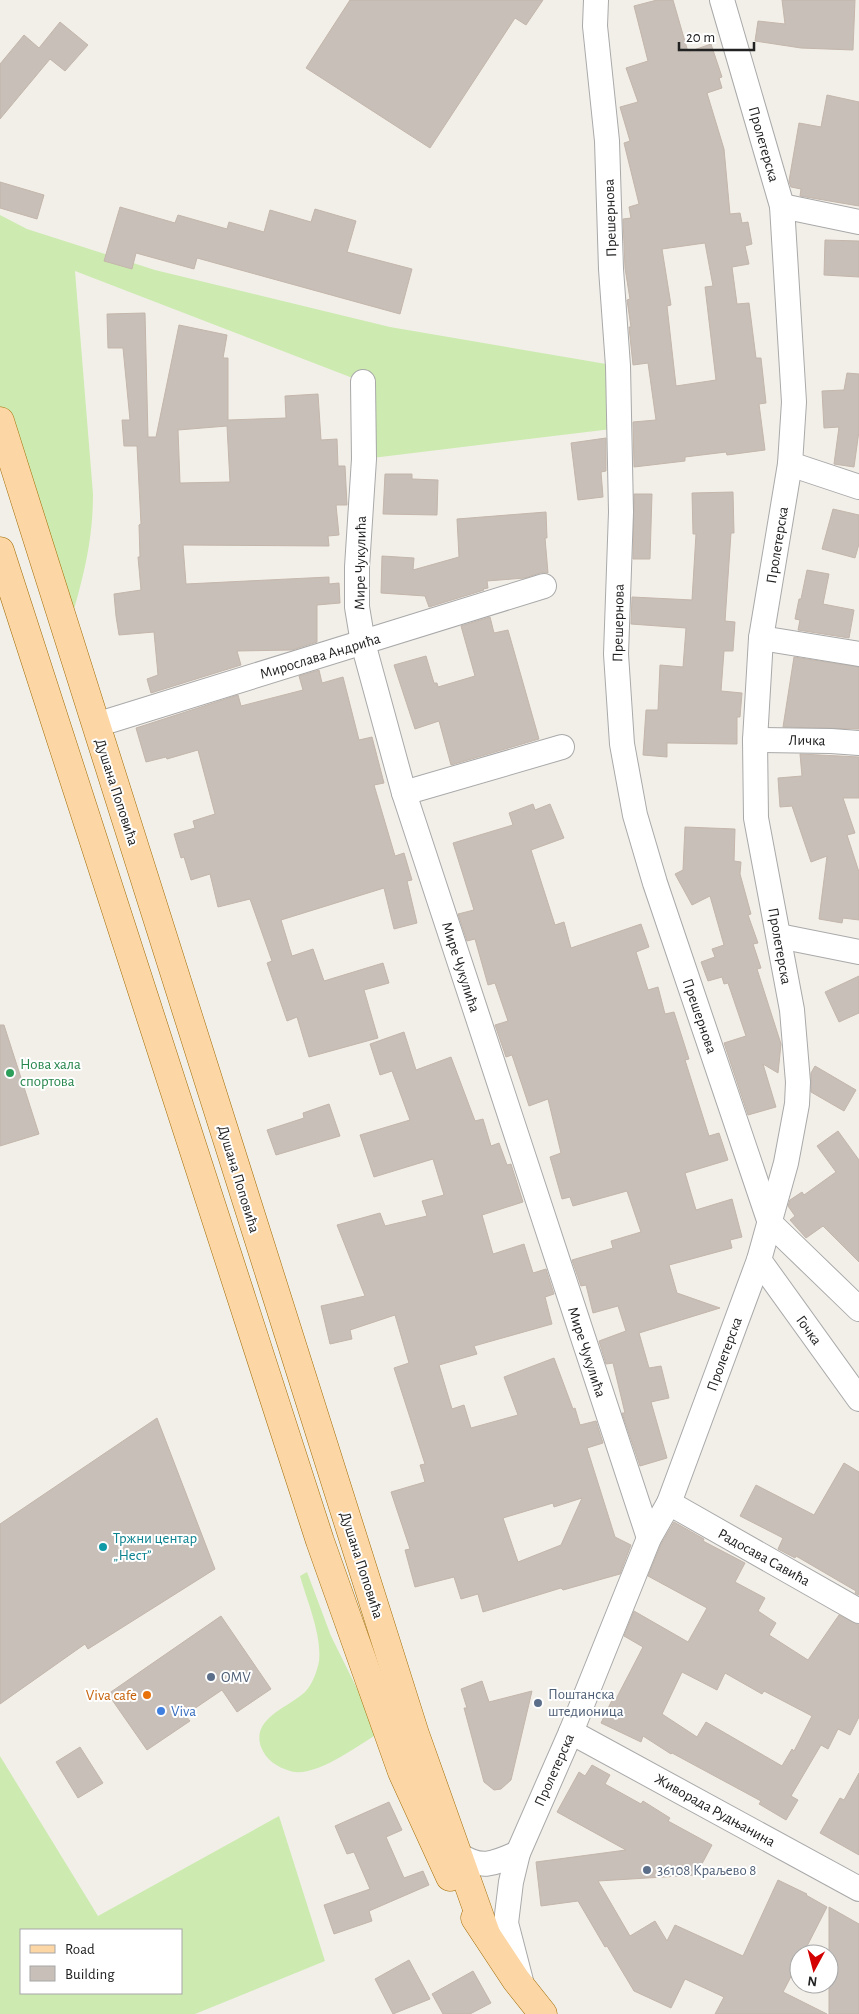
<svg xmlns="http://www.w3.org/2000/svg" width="859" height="2014" viewBox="0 0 859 2014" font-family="'Alegreya Sans',sans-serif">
	<rect width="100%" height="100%" fill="#f2efe9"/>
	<!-- grass -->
	<g fill="#cdebb0" fill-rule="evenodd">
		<path d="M 0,215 L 27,229 L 155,270 L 390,327 L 618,366 L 620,428 L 364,459 L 363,382 L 75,271 L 93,494 C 93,546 81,585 67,634 L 0,422 Z"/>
		<path d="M 307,1572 L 331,1636 L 379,1733 C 357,1746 314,1779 290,1771 C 277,1767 266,1760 261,1747 C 251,1718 288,1708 305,1692 C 312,1685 317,1672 319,1661 C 322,1635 307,1601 300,1576 Z"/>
		<path d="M 0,1756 L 98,1916 L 279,1816 L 325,1961 L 195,2014 L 0,2014 ZM 181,1930 L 181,1993 L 21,1993 L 21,1930 Z"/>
	</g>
	<!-- building -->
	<g fill="#c7bfb8" stroke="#c4b6ab" fill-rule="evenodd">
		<polygon points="350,0 543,0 526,25 515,18 430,148 306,68"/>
		<path d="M 657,0 L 673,0 L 688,52 L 711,44 L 722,77 L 719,78 L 722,88 L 707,93 L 724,149 L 730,214 L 740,213 L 742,223 L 748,222 L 752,244 L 745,246 L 749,264 L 732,267 L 737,304 L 749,303 L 756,358 L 761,358 L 766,403 L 759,404 L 765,450 L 727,455 L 726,452 L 685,457 L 685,461 L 634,467 L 633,422 L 656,420 L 648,363 L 633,365 L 629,327 L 631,327 L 627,300 L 630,299 L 625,268 L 623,219 L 631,218 L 629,207 L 639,204 L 624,143 L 630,141 L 620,107 L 638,102 L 626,68 L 648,61 L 634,6 ZM 705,243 L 713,286 L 705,287 L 716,380 L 676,386 L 667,306 L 671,305 L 662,249 Z"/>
		<polygon points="782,0 855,0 853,50 801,48 755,41 758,21 785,24"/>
		<polygon points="60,22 88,45 65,71 50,59 0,119 0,64 24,35 39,48"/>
		<polygon points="827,95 859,102 859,206 800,196 801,189 791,187 789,181 799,123 821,127"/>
		<polygon points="0,182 44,195 37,219 0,208"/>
		<polygon points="120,207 175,223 178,215 227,229 229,222 264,232 270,210 311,222 315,209 356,221 347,252 412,269 400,314 197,258 194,269 136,253 132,269 104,261"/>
		<polygon points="825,240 859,241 859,277 824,275"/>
		<path d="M 145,313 L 148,437 L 156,437 L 179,325 L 227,335 L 223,358 L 228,358 L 228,420 L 286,418 L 285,396 L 318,394 L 321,440 L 337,439 L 338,466 L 345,466 L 347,505 L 336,505 L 339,535 L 328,536 L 329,546 L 183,545 L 186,584 L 329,577 L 329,584 L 339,583 L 340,603 L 317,605 L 317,642 L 292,650 L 237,651 L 241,665 L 151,693 L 147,679 L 158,675 L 154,632 L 119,635 L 116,616 L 114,594 L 141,590 L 138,557 L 140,557 L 139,525 L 141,524 L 137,446 L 124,446 L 122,420 L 130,420 L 123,348 L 108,348 L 107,314 ZM 227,426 L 230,482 L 180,483 L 178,430 Z"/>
		<polygon points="847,373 859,374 859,431 854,467 834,464 839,427 824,428 822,391 844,390"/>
		<polygon points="606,438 606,471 601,472 603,497 578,500 571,443"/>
		<polygon points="385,474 412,474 412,479 438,480 437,515 383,514"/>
		<polygon points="733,492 734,533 731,533 725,621 735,622 733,651 724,651 721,691 742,693 740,717 737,717 737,744 667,743 667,757 643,755 646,710 658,710 660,665 683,667 686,628 631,624 632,597 692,600 696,534 693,534 692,493"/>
		<polygon points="634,494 652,494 650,559 633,559"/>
		<polygon points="833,509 859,515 859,544 855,558 822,549"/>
		<polygon points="546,512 547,538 545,538 548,573 540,573 525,578 487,581 488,588 483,589 484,590 429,607 425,596 381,593 382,556 414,558 413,570 459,557 457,519"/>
		<polygon points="807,570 829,574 823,604 854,610 849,638 798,630 800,620 795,619 799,599 801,599"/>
		<polygon points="490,617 494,633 508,630 539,739 451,765 439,721 415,729 394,665 426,656 434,683 437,683 438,687 475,676 461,626"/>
		<polygon points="794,657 859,667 859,729 783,727"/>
		<polygon points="319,670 322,683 343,677 359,740 372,737 384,783 374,785 395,856 404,853 412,880 407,881 417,923 394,929 384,888 281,920 292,956 313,949 324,981 383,963 389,983 364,990 378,1038 309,1057 297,1017 287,1021 267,963 272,961 250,899 218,907 210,874 191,880 184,857 181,858 174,834 195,828 193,821 215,814 198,750 167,759 166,757 146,762 136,728 238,695 241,706 303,690 299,676"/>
		<polygon points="800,754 859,757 859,798 843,798 855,833 847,835 859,872 859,920 843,918 842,923 819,919 827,856 811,862 792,806 780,807 778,778 802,776"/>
		<polygon points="533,804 535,810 550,804 564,838 531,850 555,925 564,922 571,948 641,924 649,947 636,952 648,990 658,987 665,1014 674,1012 689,1059 685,1060 709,1136 719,1133 728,1160 685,1173 696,1210 732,1199 742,1237 730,1240 732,1248 669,1265 677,1293 720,1308 639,1333 649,1368 661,1366 669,1398 651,1402 667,1458 640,1466 622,1413 625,1413 613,1363 606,1364 599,1341 626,1331 618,1306 593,1313 586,1285 581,1286 572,1260 613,1248 611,1241 641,1232 627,1191 573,1206 570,1197 562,1199 550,1157 561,1153 548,1099 529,1106 512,1055 506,1057 495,1025 508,1021 495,983 488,985 475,939 467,941 458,914 474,910 453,843 513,825 509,813"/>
		<polygon points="685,827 735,829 734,861 741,862 740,874 751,914 748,915 758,943 753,944 761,968 757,969 781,1044 778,1073 763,1064 776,1107 748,1115 724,1043 746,1036 728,983 724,984 722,977 708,981 701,962 715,957 712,949 724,945 710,896 692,905 675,874 683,870"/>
		<polygon points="859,976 859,1013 839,1022 825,992"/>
		<polygon points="0,1025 4,1025 39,1134 0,1146"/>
		<path d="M 404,1032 L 416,1070 L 451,1057 L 475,1121 L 483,1119 L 491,1146 L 499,1143 L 507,1165 L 511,1164 L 523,1202 L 482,1215 L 493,1254 L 524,1244 L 533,1273 L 546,1269 L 554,1294 L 545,1297 L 552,1324 L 474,1346 L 477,1354 L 439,1365 L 452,1409 L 464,1405 L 471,1428 L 518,1415 L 504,1377 L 554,1358 L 573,1409 L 575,1408 L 580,1425 L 596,1421 L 603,1443 L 587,1448 L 615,1537 L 631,1545 L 620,1574 L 563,1590 L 561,1588 L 483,1612 L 478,1594 L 461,1599 L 454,1577 L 415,1587 L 405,1550 L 410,1549 L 391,1492 L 425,1482 L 420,1465 L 425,1464 L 394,1368 L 409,1363 L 395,1315 L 350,1330 L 352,1339 L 330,1344 L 321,1306 L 365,1296 L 337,1225 L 380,1213 L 385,1226 L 427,1216 L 422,1201 L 444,1195 L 433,1159 L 374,1177 L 360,1135 L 410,1120 L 392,1071 L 380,1075 L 370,1044 ZM 582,1498 L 561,1545 L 518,1562 L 503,1518 L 553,1503 L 554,1507 Z"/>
		<polygon points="815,1066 856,1090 844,1111 811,1092 811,1073"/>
		<polygon points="329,1104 340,1136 276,1155 267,1130 304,1118 303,1113"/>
		<polygon points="838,1131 859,1160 859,1262 823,1226 806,1238 790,1220 795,1216 788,1206 790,1200 802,1192 804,1195 836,1172 817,1146"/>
		<polygon points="157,1418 215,1569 88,1649 85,1644 0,1704 0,1524"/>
		<polygon points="844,1463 859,1472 859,1595 855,1593 856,1591 796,1556 795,1558 778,1549 783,1538 740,1516 756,1485 814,1515"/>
		<path d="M 674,1522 L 704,1539 L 703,1541 L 745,1563 L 735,1582 L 765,1598 L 758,1611 L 776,1623 L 769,1635 L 808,1660 L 839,1615 L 859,1625 L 859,1717 L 850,1735 L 838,1729 L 828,1749 L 821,1745 L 791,1796 L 798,1800 L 786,1820 L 759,1804 L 761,1801 L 672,1753 L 671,1754 L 643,1736 L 641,1742 L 601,1723 L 613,1698 L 616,1699 L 643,1647 L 624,1636 L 634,1611 L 688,1642 L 707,1608 L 648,1576 L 661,1544 ZM 682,1672 L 717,1690 L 725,1673 L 762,1694 L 764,1691 L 812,1716 L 794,1751 L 792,1749 L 782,1766 L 706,1722 L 697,1737 L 662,1714 Z"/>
		<polygon points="221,1616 271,1689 237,1712 222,1690 185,1715 190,1721 147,1750 108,1694"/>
		<polygon points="482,1681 489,1702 532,1691 511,1780 501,1789 494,1790 484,1782 464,1708 467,1708 461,1689"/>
		<polygon points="80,1747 103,1783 78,1798 56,1762"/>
		<polygon points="592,1765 610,1775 605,1784 641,1804 643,1801 670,1818 668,1821 712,1845 696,1875 598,1881 630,1936 655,1921 667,1941 675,1925 743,1956 778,1880 807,1894 806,1895 827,1907 803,1954 799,1954 799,1961 783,1992 827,2014 715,2014 724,1997 685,1979 671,2008 634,1991 607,1946 605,1947 578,1901 541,1906 536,1862 626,1850 557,1812 579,1772 585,1776"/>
		<polygon points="859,1773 859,1855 820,1833 840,1798 844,1800"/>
		<polygon points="389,1802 402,1830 386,1837 404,1878 423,1871 429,1885 369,1911 372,1921 334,1934 324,1905 370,1889 354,1852 347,1854 335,1826"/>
		<polygon points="829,1907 859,1924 859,2014 829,2014"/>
		<polygon points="409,1960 430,1999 393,2014 375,1979"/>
		<polygon points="473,1971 491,2003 470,2014 443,2014 432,1994"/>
	</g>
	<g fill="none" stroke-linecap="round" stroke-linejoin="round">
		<defs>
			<g id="minor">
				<polyline points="596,0 595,26 607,141 611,269 618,366 621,512 616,654 622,744 635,815 655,883 770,1223 859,1309"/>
				<polyline points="782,206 859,222"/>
				<polyline points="363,382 364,459 357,567 357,607 363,643 404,793 649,1538"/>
				<polyline points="790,464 859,487"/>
				<polyline points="761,638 859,654"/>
				<polyline points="96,725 544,586"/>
				<polyline points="755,740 831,741 859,743"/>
				<polyline points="404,793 562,747"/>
				<polyline points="779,936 859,952"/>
				<polyline points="759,1260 859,1399"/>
				<polyline points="669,1503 859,1611"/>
				<polyline points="571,1732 859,1889"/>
				<path d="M 458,1854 C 481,1870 493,1864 518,1853"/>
				<polyline points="521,1981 506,1923 511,1882 518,1853 571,1732 649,1538 669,1503 759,1260 786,1163 797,1104 798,1082 792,1010 756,818 755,740 761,638 790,464 794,402 782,206 722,0"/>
			</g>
			<g id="major">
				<polyline points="0,421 415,1734 486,1934"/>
				<polyline points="0,551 320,1541 402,1772 450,1877"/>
				<polyline points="475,1918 516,1980 543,2014"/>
			</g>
		</defs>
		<!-- minor casing -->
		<use href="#minor" stroke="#a9a9a9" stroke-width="26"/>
		<!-- major casing -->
		<use href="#major" stroke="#a06b00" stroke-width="29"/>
		<!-- minor -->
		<use href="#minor" stroke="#fff" stroke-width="24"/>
		<!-- major -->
		<use href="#major" stroke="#fcd6a4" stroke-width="28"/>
	</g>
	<!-- markers -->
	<circle fill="#2e9e5b" stroke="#fff" stroke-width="2" cx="10" cy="1073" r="5"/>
	<circle fill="#0f9aa8" stroke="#fff" stroke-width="2" cx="103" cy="1547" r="5"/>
	<g fill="#5c6f8a" stroke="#fff" stroke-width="2">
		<circle cx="211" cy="1677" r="5"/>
		<circle cx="538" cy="1703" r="5"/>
		<circle cx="647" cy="1870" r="5"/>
	</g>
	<circle fill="#e8710a" stroke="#fff" stroke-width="2" cx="147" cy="1695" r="5"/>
	<circle fill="#3f7fe0" stroke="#fff" stroke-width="2" cx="161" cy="1711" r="5"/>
	<g text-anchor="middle" stroke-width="4" stroke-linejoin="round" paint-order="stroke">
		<!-- street labels -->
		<g font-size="15" fill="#222" stroke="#fff">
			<text transform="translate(764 144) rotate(74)" y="5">Пролетерска</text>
			<text transform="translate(610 218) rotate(-92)" y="5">Прешернова</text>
			<text transform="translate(777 545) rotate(-81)" y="5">Пролетерска</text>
			<text transform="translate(360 563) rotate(-89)" y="5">Мире Чукулића</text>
			<text transform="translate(618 623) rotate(-89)" y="5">Прешернова</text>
			<text transform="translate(320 656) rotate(-17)" y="5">Мирослава Андрића</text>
			<text transform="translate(807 740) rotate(1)" y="5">Личка</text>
			<text transform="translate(117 792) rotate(72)" y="5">Душана Поповића</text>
			<text transform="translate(780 946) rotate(80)" y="5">Пролетерска</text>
			<text transform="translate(461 967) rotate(72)" y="5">Мире Чукулића</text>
			<text transform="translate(700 1016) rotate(71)" y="5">Прешернова</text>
			<text transform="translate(239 1179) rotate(73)" y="5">Душана Поповића</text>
			<text transform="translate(809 1330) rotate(54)" y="5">Гочка</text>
			<text transform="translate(587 1352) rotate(72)" y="5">Мире Чукулића</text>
			<text transform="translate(724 1354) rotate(-70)" y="5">Пролетерска</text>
			<text transform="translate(764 1557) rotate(29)" y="5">Радосава Савића</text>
			<text transform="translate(362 1565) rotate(72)" y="5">Душана Поповића</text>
			<text transform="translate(554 1770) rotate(-66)" y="5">Пролетерска</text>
			<text transform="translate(715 1810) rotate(29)" y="5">Живорада Рудњанина</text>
		</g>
		<!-- leisure labels -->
		<g font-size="15" fill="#27864d" stroke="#fff" text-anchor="start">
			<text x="20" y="1069">Нова хала<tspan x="20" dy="17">спортова</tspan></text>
		</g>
		<!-- culture labels -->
		<g font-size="15" fill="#0d838f" stroke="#fff" text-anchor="start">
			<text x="113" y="1543">Тржни центар<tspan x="113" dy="17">„Нест”</tspan></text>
		</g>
		<!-- service labels -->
		<g font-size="15" fill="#4e5e75" stroke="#fff" text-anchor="start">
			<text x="221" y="1682">OMV</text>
			<text x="548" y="1699">Поштанска<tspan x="548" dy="17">штедионица</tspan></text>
			<text x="657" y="1875">36108 Краљево 8</text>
		</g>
		<!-- food labels -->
		<g font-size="15" fill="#c56008" stroke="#fff" text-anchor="end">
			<text x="137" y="1700">Viva cafe</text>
		</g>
		<!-- shop labels -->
		<g font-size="15" fill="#366cbe" stroke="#fff" text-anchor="start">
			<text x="171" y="1716">Viva</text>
		</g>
	</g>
	<!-- legend -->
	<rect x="20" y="1929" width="162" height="65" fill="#ffffff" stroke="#a7a7a7"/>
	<rect x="30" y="1945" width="25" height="8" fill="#fcd6a4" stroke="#a7a7a7"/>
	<text x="65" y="1954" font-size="15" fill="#222222">Road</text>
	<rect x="30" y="1966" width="25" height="15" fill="#c7bfb8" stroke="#a7a7a7"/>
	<text x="65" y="1979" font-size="15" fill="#222222">Building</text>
	<!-- north arrow -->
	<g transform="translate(814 1969) rotate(187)"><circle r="24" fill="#ffffff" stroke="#a7a7a7"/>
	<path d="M0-4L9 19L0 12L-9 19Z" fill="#d40000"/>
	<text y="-8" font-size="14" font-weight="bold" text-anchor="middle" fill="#222222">N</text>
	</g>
	<!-- scale -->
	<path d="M679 42v8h75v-8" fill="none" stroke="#222222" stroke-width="2.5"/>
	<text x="686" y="42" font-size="15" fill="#222222" stroke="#ffffff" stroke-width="4" paint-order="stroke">20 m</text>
</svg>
